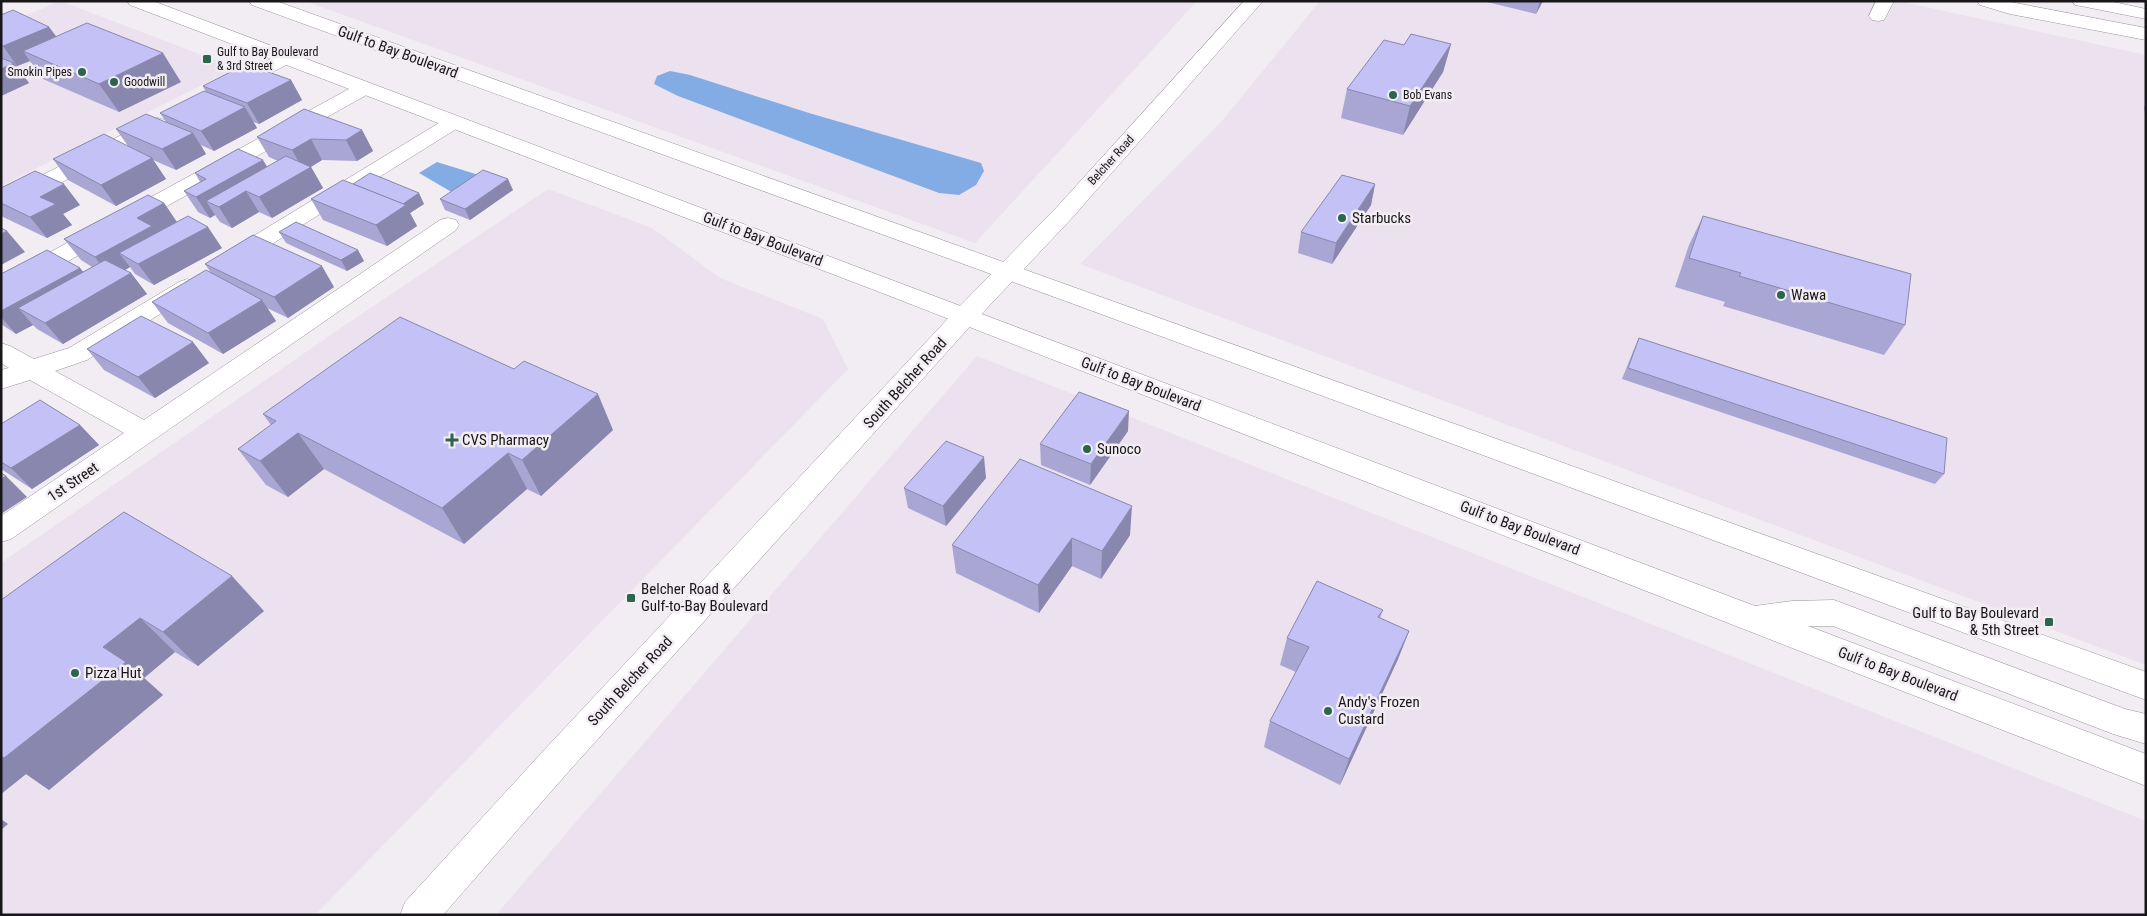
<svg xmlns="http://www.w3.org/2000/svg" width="2147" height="916" viewBox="0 0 2147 916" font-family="'Roboto Condensed',sans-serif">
	<rect width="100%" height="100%" fill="#f2ecf3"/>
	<!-- built -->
	<g fill="#ebe1ef">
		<polygon points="60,1 236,68 1,186 1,26"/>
		<polygon points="305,1 1197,1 975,243"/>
		<polygon points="1320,1 1898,1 2146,55 2146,665 1080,264 1222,121"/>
		<polygon points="548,189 652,228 720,278 823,319 848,369 315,915 1,915 1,563 332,334"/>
		<polygon points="977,356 2146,821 2146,915 496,915"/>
	</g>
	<!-- water -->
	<g fill="#83ace5">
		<polygon points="670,71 690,75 809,113 981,163 984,171 976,185 959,195 939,193 678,96 654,84 657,76"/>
		<polygon points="437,162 482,176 455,194 419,173"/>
	</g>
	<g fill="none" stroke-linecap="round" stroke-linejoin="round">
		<defs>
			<g id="minor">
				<polygon points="1876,1 1894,1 1884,20 1878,21 1872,20 1869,16"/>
				<polygon points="1977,1 2005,1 2146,28 2146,40 2010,14 1980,5"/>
				<polygon points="2072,1 2109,1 2146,9 2146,19 2081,6 2075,5"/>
				<polygon points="285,52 292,54 295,58 292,62 236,91 229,93 222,91 219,87 222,83"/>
				<polygon points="365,82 372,84 375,88 372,92 9,294 1,297 1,279 358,84"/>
				<polygon points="454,116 461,118 464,122 461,126 240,264 232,266 224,264 220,259 224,254 447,118"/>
				<polygon points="158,118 165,120 168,124 165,128 9,210 1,212 1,196 151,120"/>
				<polygon points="448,218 456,220 459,225 456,230 11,539 1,542 1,516 124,433 30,380 1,389 1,370 9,368 1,363 1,343 10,346 34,359 69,348 179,282 187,279 195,282 199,287 195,292 87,360 55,371 144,420 440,220"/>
			</g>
			<polygon id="secondary" points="1244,1 1263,1 1072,218 974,322 570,770 443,915 400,915 405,902 546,748 956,310 1056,208"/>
			<g id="primary">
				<polygon points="127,1 153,1 1755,606 1792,601 1834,600 2125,709 2146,714 2146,744 2113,734 1833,626 1808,626 2146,754 2146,786 895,298 130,5"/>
				<polygon points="249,1 276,1 2146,672 2146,700 1090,310 252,5"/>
			</g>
		</defs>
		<!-- minor casing -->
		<use href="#minor" stroke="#9a959c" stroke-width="1"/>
		<!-- secondary casing -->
		<use href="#secondary" stroke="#9a959c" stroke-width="1"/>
		<!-- primary casing -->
		<use href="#primary" stroke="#9a959c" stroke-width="1"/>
		<!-- minor -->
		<use href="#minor" fill="#fff" fill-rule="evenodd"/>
		<!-- secondary -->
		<use href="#secondary" fill="#fff" fill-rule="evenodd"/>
		<!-- primary -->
		<use href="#primary" fill="#fff" fill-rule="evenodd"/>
	</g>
	<!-- wall -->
	<g fill="#a9a6d4">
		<polygon points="1483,1 1543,1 1536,14"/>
		<polygon points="1,15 49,27 56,36 181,82 119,112 43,79 30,61 17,66 16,65 29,83 1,96"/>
		<polygon points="1451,44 1443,72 1403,135 1341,118 1347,89 1404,45"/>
		<polygon points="291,80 302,100 259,124 253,122 257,128 214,151 201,145 206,154 176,170 153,160 166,179 116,206 68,180 53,159 128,146 116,129 166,122 160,113 206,92 203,86"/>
		<polygon points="2146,105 2146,122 2144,107"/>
		<polygon points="362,130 373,151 357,161 322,160 311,167 323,188 272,218 259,212 232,228 220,222 215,215 210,218 198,212 184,191 200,182 195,173 267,167 278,161 269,157 257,137"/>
		<polygon points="353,184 424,204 410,213 417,226 387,246 323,220 311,199"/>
		<polygon points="1375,184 1371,205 1332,264 1298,253 1301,232"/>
		<polygon points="1,188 80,205 63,214 72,225 47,238 3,217 1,215"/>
		<polygon points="513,190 470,220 445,210 440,199"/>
		<polygon points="164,203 177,222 222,248 154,285 135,274 130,267 125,270 131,273 147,294 63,344 37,329 33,325 16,334 1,324 1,274 80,268 83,272 92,267 81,260 64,239"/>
		<polygon points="1703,216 1905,325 1884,355 1723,306 1725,302 1675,287 1689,245"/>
		<polygon points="279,232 364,261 347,271 286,243"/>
		<polygon points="205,264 334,287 288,318 267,308 276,321 223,354 168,323 152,302 211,273"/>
		<polygon points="1639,338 1944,474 1935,484 1622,379 1634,349"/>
		<polygon points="87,349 209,363 155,398 104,370"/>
		<polygon points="263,414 613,430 541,496 527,489 464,544 324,469 288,497 266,485 238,449 271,425"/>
		<polygon points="1,424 80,425 99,445 32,489 1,469"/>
		<polygon points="1128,431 1090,485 1041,465 1040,444"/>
		<polygon points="986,478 946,526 908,508 904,488"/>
		<polygon points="1130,535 1101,579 1072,566 1039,613 956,573 952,545"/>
		<polygon points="1,600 264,611 198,666 175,652 144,678 163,695 49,790 26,774 1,794"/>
		<polygon points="1383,610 1380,618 1409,631 1398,659 1340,785 1264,747 1270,721 1296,672 1280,665 1287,638"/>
	</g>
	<!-- shaded-wall -->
	<g fill="#8987ad">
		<polygon points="1540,1 1543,1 1536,14"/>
		<polygon points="49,27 63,46 23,51 30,61 17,66 3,46"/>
		<polygon points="1451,44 1443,72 1403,135 1410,106"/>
		<polygon points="163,53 181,82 119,112 99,84"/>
		<polygon points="14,63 29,83 1,96 1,69"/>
		<polygon points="291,80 302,100 259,124 247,103"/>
		<polygon points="245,107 257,128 214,151 201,131"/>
		<polygon points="362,130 373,151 357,161 346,140"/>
		<polygon points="193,133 206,154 176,170 162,149"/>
		<polygon points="311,139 322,160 304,171 292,150"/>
		<polygon points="152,158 166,179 116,206 101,185"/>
		<polygon points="263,160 275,180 246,191 259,212 232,228 219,207 206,201 215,215 210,218 196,197"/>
		<polygon points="311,167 323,188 272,218 259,197"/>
		<polygon points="508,179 513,190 470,220 465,209"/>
		<polygon points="64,184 80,205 63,214 72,225 47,238 30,217 40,197"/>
		<polygon points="1375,184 1371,205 1332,264 1336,243"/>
		<polygon points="419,193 424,204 410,213 417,226 387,246 376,225 400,205"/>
		<polygon points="164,203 178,224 119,253 130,267 111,278 95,257 137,218"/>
		<polygon points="208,227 222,248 154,285 138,264"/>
		<polygon points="7,231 25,252 1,265 1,234"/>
		<polygon points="358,250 364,261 347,271 341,260"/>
		<polygon points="322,266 334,287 288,318 274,297"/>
		<polygon points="80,268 96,289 18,308 33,325 16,334 1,317 1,311"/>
		<polygon points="131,273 147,294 63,344 45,323"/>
		<polygon points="262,300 276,321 223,354 208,333"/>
		<polygon points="193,342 209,363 155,398 138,377"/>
		<polygon points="598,394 613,430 541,496 522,460"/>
		<polygon points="1129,411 1128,431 1090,485 1091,464"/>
		<polygon points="80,425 99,445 32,489 11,468"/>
		<polygon points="298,433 324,469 288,497 260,461"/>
		<polygon points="508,453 527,489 464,544 442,508"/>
		<polygon points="984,457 986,478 946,526 943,506"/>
		<polygon points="6,476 27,497 1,514 1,479"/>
		<polygon points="1132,506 1130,535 1101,579 1102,551"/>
		<polygon points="1072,538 1072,566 1039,613 1038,585"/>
		<polygon points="232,576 264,611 198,666 163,632"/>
		<polygon points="140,618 175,652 144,678 163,695 49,790 26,774 1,794 1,755 103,647"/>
		<polygon points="1409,631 1398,659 1340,785 1349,759"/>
		<polygon points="1,819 8,824 1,830"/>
	</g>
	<!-- building -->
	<g fill="#c4c1f7" stroke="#8987ad">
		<polygon points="13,10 49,27 3,46 1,45 1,15"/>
		<polygon points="87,23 163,53 99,84 23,51"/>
		<polygon points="1411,34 1451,44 1410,106 1347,89 1384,40 1404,45"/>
		<polygon points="1,58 14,63 1,69"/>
		<polygon points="246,64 291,80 247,103 203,86"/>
		<polygon points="204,91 245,107 201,131 160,113"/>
		<polygon points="304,109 362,130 346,140 311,139 292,150 257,137"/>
		<polygon points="146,114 193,133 162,149 116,129"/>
		<polygon points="104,134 152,158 101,185 53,159"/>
		<polygon points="238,149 263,160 196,197 184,191 206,179 195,173"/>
		<polygon points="286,156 311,167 259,197 246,191 219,207 206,201"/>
		<polygon points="483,170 508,179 465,209 440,199"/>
		<polygon points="35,171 64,184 40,197 56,204 30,217 1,203 1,188"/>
		<polygon points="370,173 419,193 403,204 353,184"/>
		<polygon points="1342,175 1375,184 1336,243 1301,232"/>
		<polygon points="343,180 406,205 376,225 311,199"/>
		<polygon points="148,195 164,203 137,218 152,226 95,257 64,239"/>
		<polygon points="188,216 208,227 138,264 119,253"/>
		<polygon points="1703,216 1911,274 1905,325 1739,276 1741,273 1689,258"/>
		<polygon points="296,222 358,250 341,260 279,232"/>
		<polygon points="1,228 7,231 1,234"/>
		<polygon points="253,235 322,266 274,297 205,264"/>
		<polygon points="47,250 80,268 1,311 1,274"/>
		<polygon points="105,260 131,273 45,323 18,308"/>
		<polygon points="206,270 262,300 208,333 152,302"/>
		<polygon points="141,316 193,342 138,377 87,349"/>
		<polygon points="400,317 514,369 524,361 598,394 522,460 508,453 442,508 298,433 260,461 238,449 276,421 263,414"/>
		<polygon points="1639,338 1947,438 1944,474 1628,368"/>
		<polygon points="1079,392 1129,411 1091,464 1040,444"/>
		<polygon points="40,400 80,425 11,468 1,462 1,424"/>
		<polygon points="946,441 984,457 943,506 904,488"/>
		<polygon points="1020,459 1132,506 1102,551 1072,538 1038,585 952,545"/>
		<polygon points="1,473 6,476 1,479"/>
		<polygon points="124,512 232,576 163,632 140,618 103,647 126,662 4,758 1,756 1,600"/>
		<polygon points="1317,581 1383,610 1378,617 1409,631 1349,759 1270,721 1309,647 1287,638"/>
	</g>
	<!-- markers -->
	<g fill="#2c654e" stroke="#f2ecf3" stroke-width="2">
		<rect x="202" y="54" width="10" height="10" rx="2.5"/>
		<circle cx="82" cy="72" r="5"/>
		<circle cx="114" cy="82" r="5"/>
		<circle cx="1393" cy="95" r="5"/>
		<circle cx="1342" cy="218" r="5"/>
		<circle cx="1781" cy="295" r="5"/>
		<path d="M449.5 432.5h5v5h5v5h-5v5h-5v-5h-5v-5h5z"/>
		<circle cx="1087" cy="449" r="5"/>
		<rect x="626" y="593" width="10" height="10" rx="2.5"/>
		<rect x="2044" y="617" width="10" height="10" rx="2.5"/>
		<circle cx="75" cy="673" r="5"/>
		<circle cx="1328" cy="711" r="5"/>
	</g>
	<g text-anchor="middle" stroke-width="5" stroke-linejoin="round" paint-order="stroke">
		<!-- far-poi labels -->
		<g font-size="12" fill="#181618" stroke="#f2ecf3" text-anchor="start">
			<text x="217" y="56">Gulf to Bay Boulevard<tspan x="217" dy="14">&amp; 3rd Street</tspan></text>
			<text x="72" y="76" text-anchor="end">Smokin Pipes</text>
			<text x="124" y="86">Goodwill</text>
			<text x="1403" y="99">Bob Evans</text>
		</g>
		<!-- far-street labels -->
		<g font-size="12" fill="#181618" stroke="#f2ecf3">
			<text transform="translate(1111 160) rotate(-48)" y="4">Belcher Road</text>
		</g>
		<!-- street labels -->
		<g font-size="15" fill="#181618" stroke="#f2ecf3">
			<text transform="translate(398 52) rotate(20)" y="5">Gulf to Bay Boulevard</text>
			<text transform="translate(763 239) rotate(21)" y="5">Gulf to Bay Boulevard</text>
			<text transform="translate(905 383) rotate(-48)" y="5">South Belcher Road</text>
			<text transform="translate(1141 384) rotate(21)" y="5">Gulf to Bay Boulevard</text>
			<text transform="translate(73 482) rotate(-34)" y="5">1st Street</text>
			<text transform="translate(1520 528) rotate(21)" y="5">Gulf to Bay Boulevard</text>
			<text transform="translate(1898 674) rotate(21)" y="5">Gulf to Bay Boulevard</text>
			<text transform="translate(630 681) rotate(-47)" y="5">South Belcher Road</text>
		</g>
		<!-- poi labels -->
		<g font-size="15" fill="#181618" stroke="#f2ecf3" text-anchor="start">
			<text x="1352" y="223">Starbucks</text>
			<text x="1791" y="300">Wawa</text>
			<text x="462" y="445">CVS Pharmacy</text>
			<text x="1097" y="454">Sunoco</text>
			<text x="641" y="594">Belcher Road &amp;<tspan x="641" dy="17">Gulf-to-Bay Boulevard</tspan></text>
			<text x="2039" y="618" text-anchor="end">Gulf to Bay Boulevard<tspan x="2039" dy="17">&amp; 5th Street</tspan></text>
			<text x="85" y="678">Pizza Hut</text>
			<text x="1338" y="707">Andy's Frozen<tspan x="1338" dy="17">Custard</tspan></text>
		</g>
	</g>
	<!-- border -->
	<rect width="2147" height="916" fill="none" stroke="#181618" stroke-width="5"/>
</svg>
